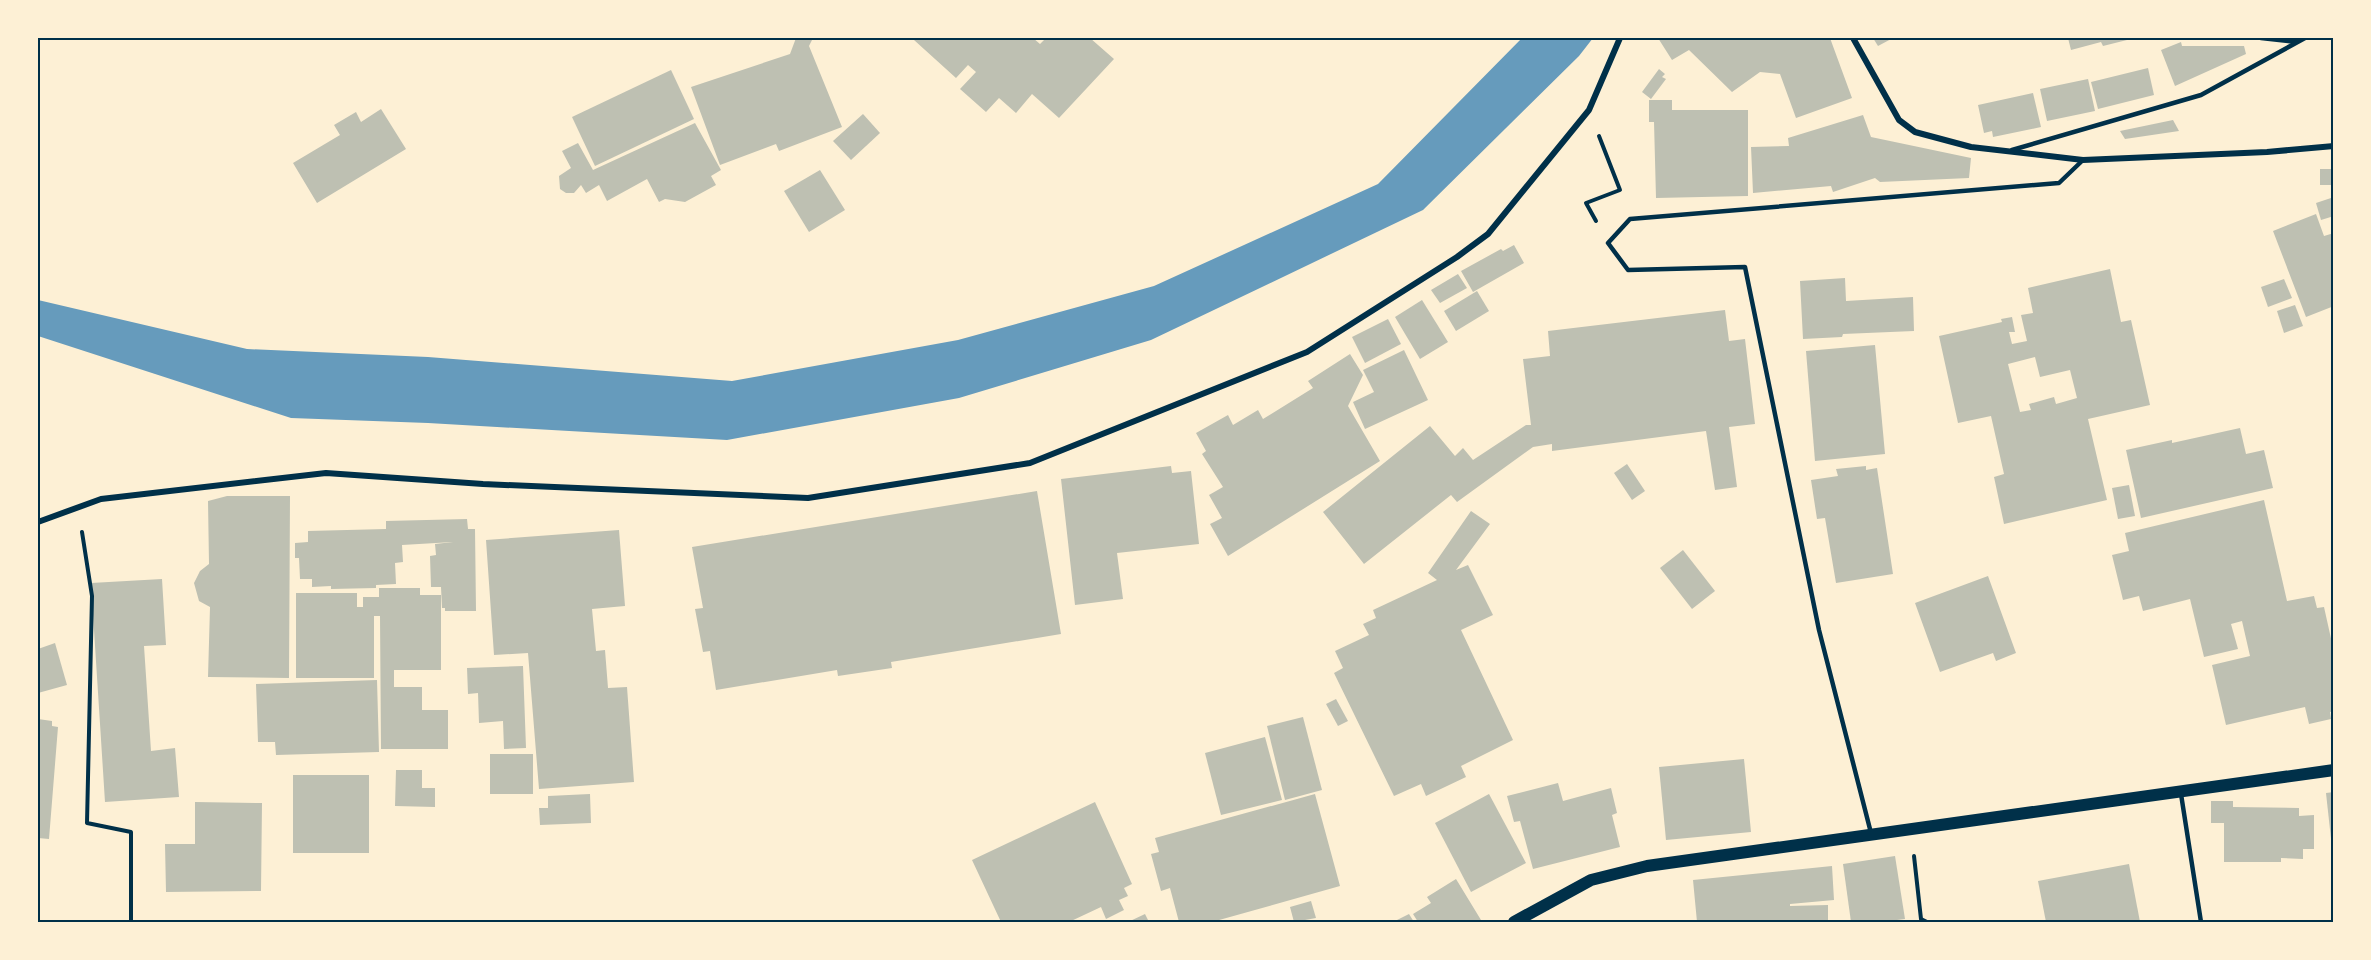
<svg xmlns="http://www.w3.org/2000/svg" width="2371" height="960" viewBox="0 0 2371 960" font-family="Manrope,sans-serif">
	<rect width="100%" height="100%" fill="#fdf0d5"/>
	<!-- water -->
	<polygon fill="#669bbc" points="1522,38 1593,38 1579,56 1423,210 1151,340 959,398 727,440 428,423 291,418 38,336 38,300 247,349 428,357 732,381 958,340 1154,286 1378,184"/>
	<!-- building -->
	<g fill="#bec0b2" fill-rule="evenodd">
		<polygon points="796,38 813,38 809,46 842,127 779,151 776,144 720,165 691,87 790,54"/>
		<polygon points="916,38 1033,38 1040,44 1046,38 1090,38 1114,59 1059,118 1032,94 1016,113 999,98 986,112 960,89 976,72 968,65 956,78 914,40"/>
		<polygon points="1658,38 1830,38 1852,98 1796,118 1780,74 1760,72 1732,92 1689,50 1672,60"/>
		<polygon points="1873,38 1893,38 1878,46"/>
		<polygon points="2068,38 2135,38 2103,46 2101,42 2071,50"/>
		<polygon points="2181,42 2182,46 2244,46 2246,54 2175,86 2161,50"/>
		<polygon points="2148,68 2154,95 2098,109 2091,82"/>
		<polygon points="1659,69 1665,74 1662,77 1666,79 1651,99 1642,92"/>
		<polygon points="671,70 694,119 595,166 572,117"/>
		<polygon points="2088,79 2095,111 2047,121 2040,89"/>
		<polygon points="2033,93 2041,127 1993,137 1992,131 1984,133 1978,105"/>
		<polygon points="1649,100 1672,100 1672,110 1748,110 1748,196 1656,198 1654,122 1649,122"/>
		<polygon points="381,109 406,149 317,203 293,163 340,135 334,125 356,112 361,122"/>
		<polygon points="863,114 880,133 851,160 833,141"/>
		<polygon points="1863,115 1871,137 1971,158 1969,178 1880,182 1875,178 1833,192 1831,186 1753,193 1751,147 1789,146 1788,138"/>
		<polygon points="2173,120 2179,131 2125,139 2120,131"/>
		<polygon points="695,123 721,170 711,176 716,185 685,202 665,199 659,202 647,179 607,201 599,185 586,193 581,185 574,193 566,193 560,189 559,176 571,168 562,151 578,143 593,170"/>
		<rect x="2320" y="169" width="14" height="16"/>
		<polygon points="820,170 845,210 809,232 784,191"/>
		<polygon points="2334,197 2334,216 2321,220 2316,203"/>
		<polygon points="2316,214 2324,236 2334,233 2334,306 2306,317 2273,231"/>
		<polygon points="1514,245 1524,263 1473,292 1461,271 1501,249 1503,251"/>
		<path d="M 2110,269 L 2121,322 L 2131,320 L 2150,405 L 2088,419 L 2107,500 L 2004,524 L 1994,477 L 2004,474 L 1991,416 L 1958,423 L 1939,336 L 2002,322 L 2001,319 L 2012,317 L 2015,332 L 2009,332 L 2012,344 L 2027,341 L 2021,315 L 2033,313 L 2028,288 ZM 2035,357 L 2040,377 L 2070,370 L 2077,398 L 2056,404 L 2054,397 L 2029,404 L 2031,410 L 2020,412 L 2008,364 Z"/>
		<polygon points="1458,274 1467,288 1440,303 1431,290"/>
		<polygon points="1845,278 1846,301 1913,297 1914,331 1843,334 1842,337 1803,339 1800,281"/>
		<polygon points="2284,279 2292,298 2268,307 2261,287"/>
		<polygon points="1477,291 1489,311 1456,331 1444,311"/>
		<polygon points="1422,300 1448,342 1420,359 1395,317"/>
		<polygon points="2295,305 2303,326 2284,333 2277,311"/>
		<polygon points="1725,310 1729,341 1745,339 1755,424 1729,427 1737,487 1715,490 1706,431 1552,451 1552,444 1533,447 1457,502 1451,495 1364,564 1323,512 1430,426 1455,456 1463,448 1473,460 1526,425 1531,425 1523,359 1550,356 1548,331"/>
		<polygon points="1388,319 1401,344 1365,363 1352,337"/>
		<polygon points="1875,345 1885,454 1815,461 1806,351"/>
		<polygon points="1404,350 1428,400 1365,429 1353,402 1374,392 1363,370"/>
		<polygon points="1350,354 1363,375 1348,406 1380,461 1228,556 1210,524 1222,518 1209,495 1223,487 1202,454 1206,451 1196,433 1228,415 1233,425 1258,410 1263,419 1313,388 1308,381"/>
		<polygon points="2240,428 2246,454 2264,450 2273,488 2141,518 2126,450 2172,440 2172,443"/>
		<polygon points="1627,464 1645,491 1632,500 1614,473"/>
		<polygon points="1171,466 1172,473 1191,471 1199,544 1117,553 1123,599 1075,605 1061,479"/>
		<polygon points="1866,466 1866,470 1877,468 1893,574 1836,583 1825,518 1817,519 1811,480 1838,476 1836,469"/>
		<polygon points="2129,485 2135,516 2118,519 2112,488"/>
		<polygon points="1037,491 1061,634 891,662 892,668 838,676 837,670 716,690 710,651 703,652 695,609 703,608 692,547"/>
		<polygon points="227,496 290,496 289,678 208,677 210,607 199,601 194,583 200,571 209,564 208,501"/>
		<polygon points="2264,500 2287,601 2314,596 2317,608 2324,607 2334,652 2334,711 2330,712 2331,719 2309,724 2305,707 2226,725 2212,665 2250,656 2242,621 2231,624 2238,649 2204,657 2190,599 2143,611 2139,596 2123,600 2112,555 2129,551 2125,533"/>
		<polygon points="1471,511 1490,524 1456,570 1468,565 1493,615 1461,630 1513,740 1461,766 1466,777 1426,796 1421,784 1394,796 1334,673 1343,668 1335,651 1369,635 1363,624 1376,618 1373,610 1437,580 1428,573"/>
		<polygon points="467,519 468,529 475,529 476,611 445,611 445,608 442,608 441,587 431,587 430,556 436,555 435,544 453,542 402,545 403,562 395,563 396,584 376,585 376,588 331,589 331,586 312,587 312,579 300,579 299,558 295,558 295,543 308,542 308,531 386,529 386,521"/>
		<polygon points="619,530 625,606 592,609 596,651 605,650 608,688 627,687 634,782 539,789 528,653 494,655 486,540"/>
		<polygon points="1683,550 1715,591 1692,609 1660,568"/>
		<polygon points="1988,576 2016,653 1996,661 1993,653 1940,672 1915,603"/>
		<polygon points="162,579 166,645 144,646 151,751 175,748 179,797 105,802 91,583"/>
		<polygon points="379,588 420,588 420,595 441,595 441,670 394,670 394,687 422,687 422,710 448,710 448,749 381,749 380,616 374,616 374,678 296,678 296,593 357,593 357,607 363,607 363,597 379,597"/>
		<polygon points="55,643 67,685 38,693 38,649"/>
		<polygon points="523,666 526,748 504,749 503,721 479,723 478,693 468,694 467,668"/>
		<polygon points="377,680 379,752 276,755 275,742 258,742 256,684"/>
		<polygon points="1336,699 1348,721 1338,726 1326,704"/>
		<polygon points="1303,717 1322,790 1285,800 1267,726"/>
		<polygon points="38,719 52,721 52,726 58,727 49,839 38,838"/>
		<polygon points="1265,737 1282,800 1221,815 1205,753"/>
		<rect x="490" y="754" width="43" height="40"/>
		<polygon points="1744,759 1751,832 1666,840 1659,767"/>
		<polygon points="396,770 422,770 422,788 435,788 435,807 395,806"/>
		<rect x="293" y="775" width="76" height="78"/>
		<polygon points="1558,783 1563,801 1611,788 1617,813 1612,815 1620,847 1533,869 1520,821 1514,822 1507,796"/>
		<polygon points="2334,792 2334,848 2332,848 2326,793"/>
		<polygon points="590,794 591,823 540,825 539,808 548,808 548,796"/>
		<polygon points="1315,794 1340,886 1212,922 1179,922 1170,888 1161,891 1151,854 1159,852 1155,838"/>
		<polygon points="1489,794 1526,863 1471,892 1435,823"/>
		<polygon points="2211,801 2233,801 2233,807 2299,808 2299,816 2314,815 2314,849 2303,849 2303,859 2281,858 2281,862 2224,862 2224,823 2211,823"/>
		<polygon points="195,802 262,803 261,891 166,892 165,844 195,844"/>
		<polygon points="1095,802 1132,884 1124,888 1128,896 1119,900 1124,910 1106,919 1101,907 1069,922 1001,922 972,860"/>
		<polygon points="1895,856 1905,919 1881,922 1851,922 1843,864"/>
		<polygon points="2129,864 2140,922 2046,922 2038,881"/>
		<polygon points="1832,866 1834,900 1790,904 1790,906 1828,905 1828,922 1697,922 1693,880"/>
		<polygon points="1456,879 1481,920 1477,922 1418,922 1413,914 1431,903 1427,897"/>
		<polygon points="1311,901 1316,918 1294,922 1290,907"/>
		<polygon points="1145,914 1149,922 1128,922"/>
		<polygon points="1409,914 1414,922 1393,922"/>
	</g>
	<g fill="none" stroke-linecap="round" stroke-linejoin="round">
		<!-- path -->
		<g stroke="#003049" stroke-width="4">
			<polyline points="1596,221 1586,203 1620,190 1599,136"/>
			<polyline points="82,532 92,596 87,823 131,832 131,922"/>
			<polyline points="1914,856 1921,919 1927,922"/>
		</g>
		<!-- service -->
		<g stroke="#003049" stroke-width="4.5">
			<polyline points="2261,38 2296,42"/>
			<polyline points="2012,150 2201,95 2305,38"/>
			<polyline points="2181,794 2201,922"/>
			<polyline points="1871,833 1819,630 1745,267 1628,270 1608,243 1630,219 2059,183 2083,160"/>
		</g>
		<!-- minor -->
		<g stroke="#003049" stroke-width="6">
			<polyline points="1853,38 1899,120 1915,132 1971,147 2083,160 2267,152 2334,146"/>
			<polyline points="38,522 101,499 326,473 483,484 808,498 1030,463 1307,352 1457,257 1488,234 1589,110 1620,38"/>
		</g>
		<!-- secondary -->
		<polyline stroke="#003049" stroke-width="12" points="1514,922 1591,880 1647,866 2334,770"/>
	</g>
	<!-- border -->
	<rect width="2371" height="960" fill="none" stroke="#fdf0d5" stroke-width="78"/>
	<rect x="39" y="39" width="2293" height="882" fill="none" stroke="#003049" stroke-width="2"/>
</svg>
